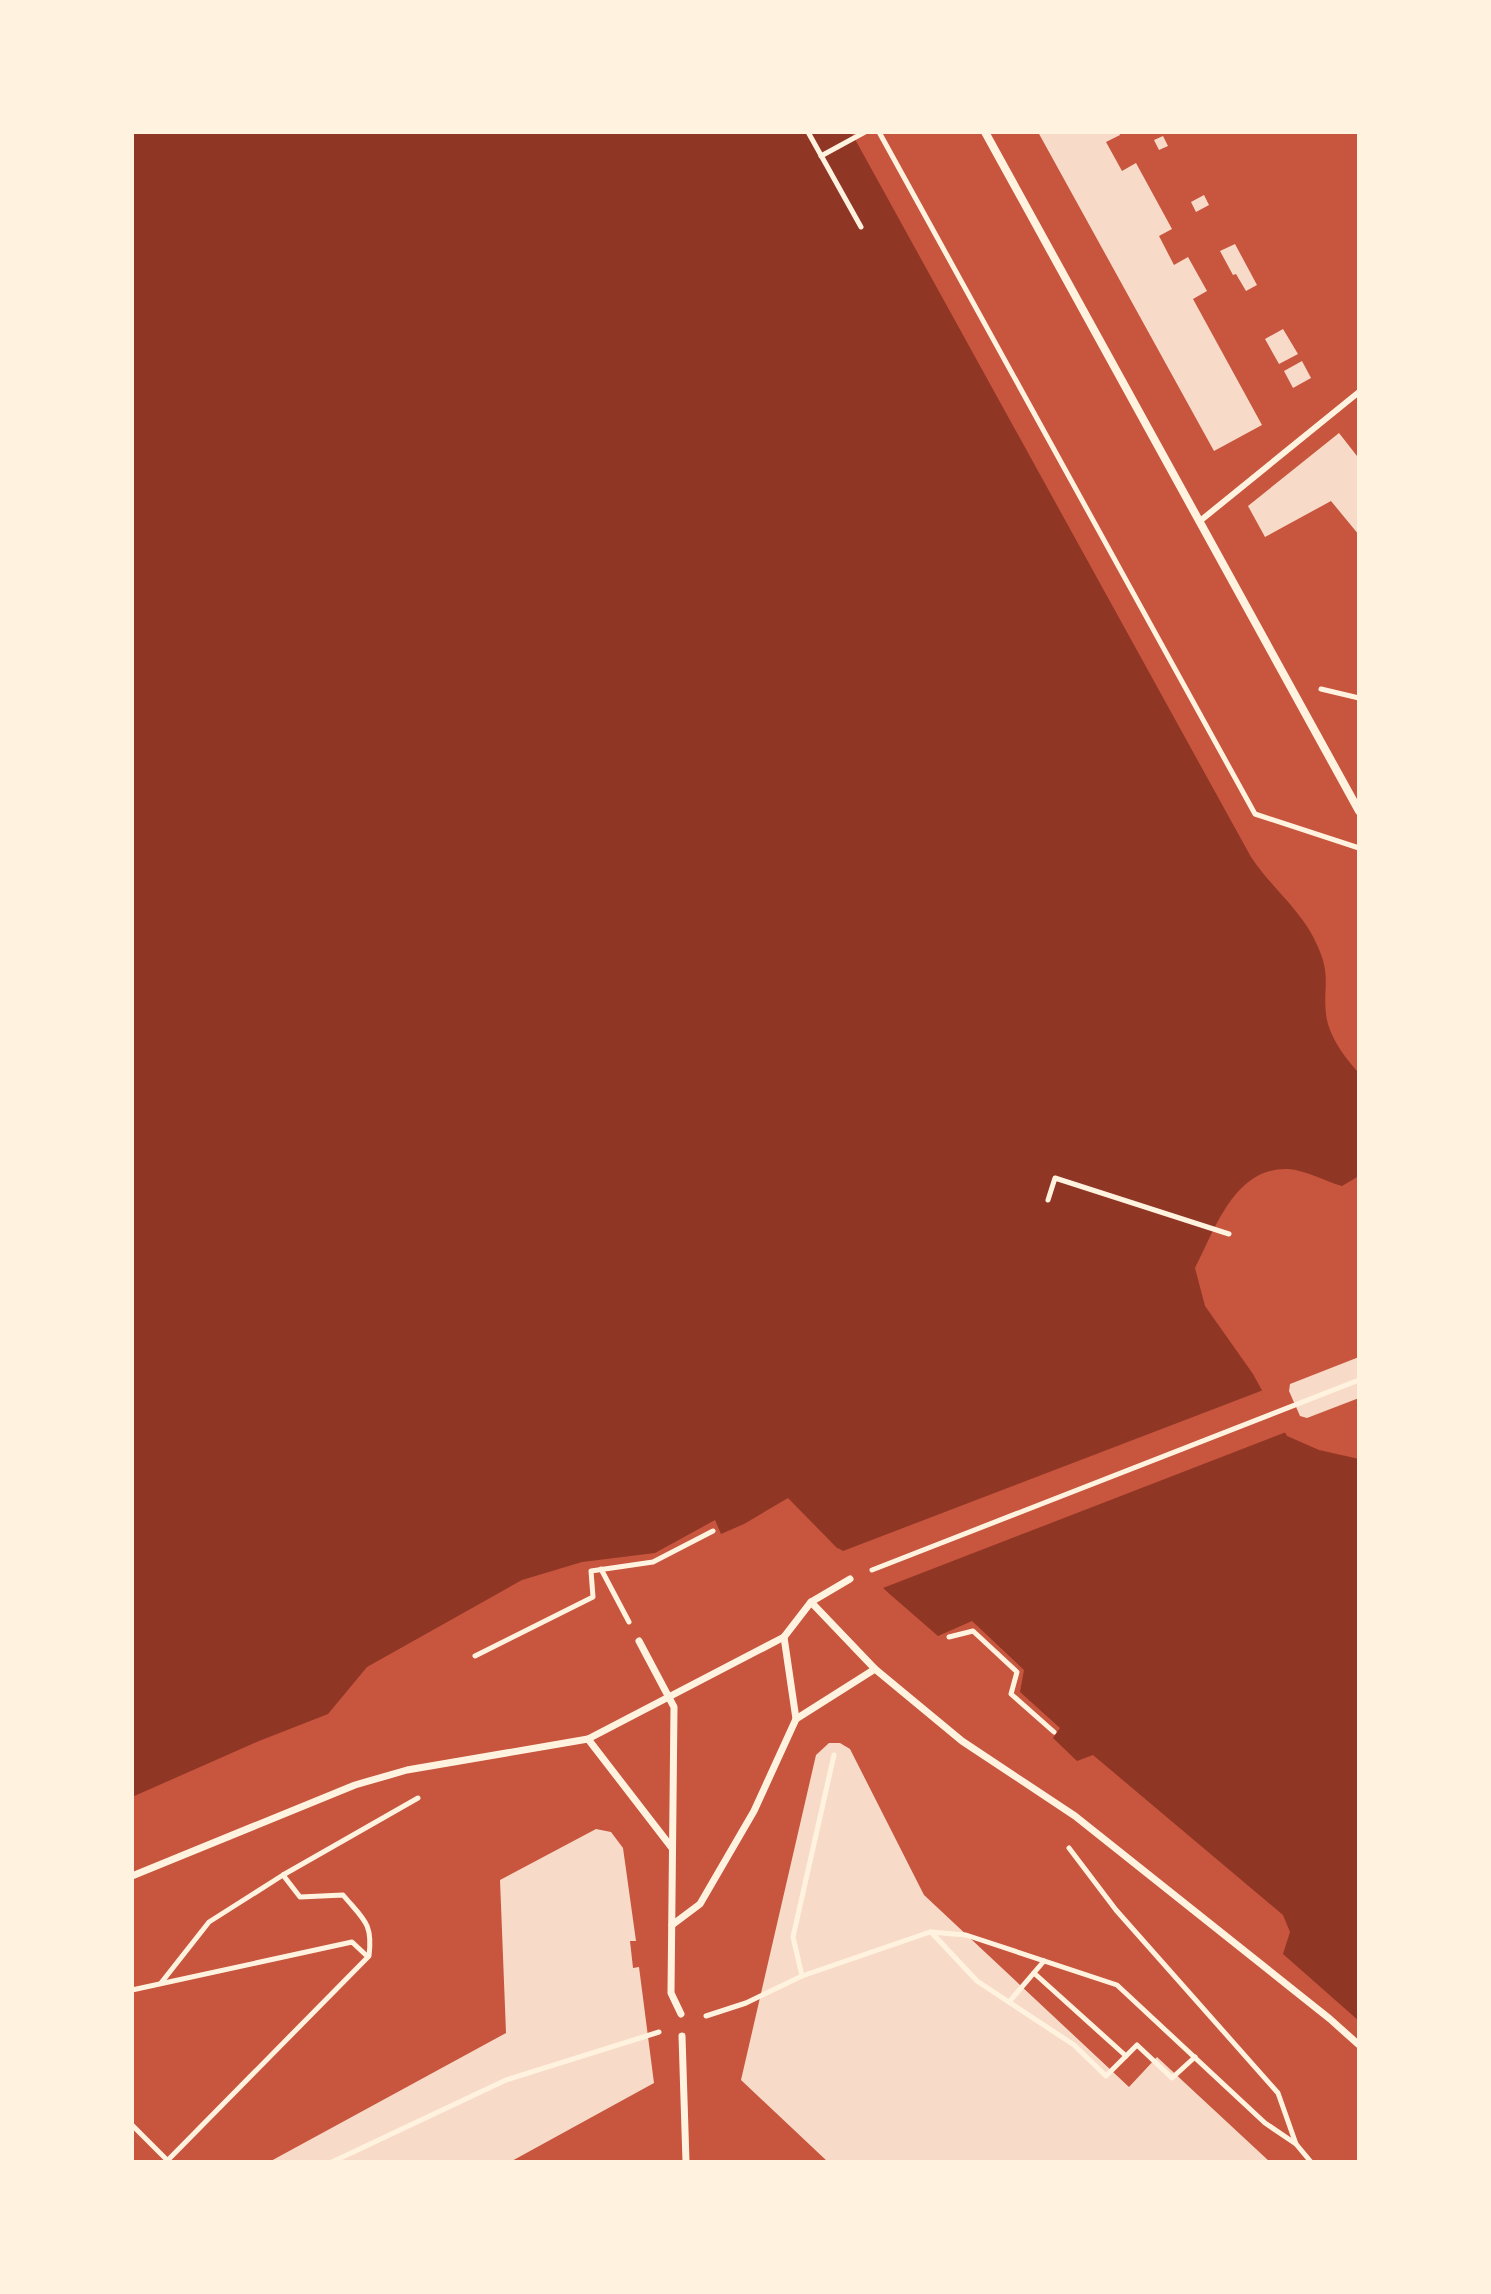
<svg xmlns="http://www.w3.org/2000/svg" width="1491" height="2294" viewBox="0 0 1491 2294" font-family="'Space Grotesk',sans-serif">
	<rect width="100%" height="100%" fill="#c8553d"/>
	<!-- water -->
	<path fill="#8f3625" d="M 132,132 L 851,132 L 1251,857 C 1272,889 1303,911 1318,947 C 1331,976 1323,986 1326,1014 C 1328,1035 1345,1058 1359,1073 L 1359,1176 L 1342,1186 C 1325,1181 1305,1170 1288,1169 C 1234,1167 1215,1230 1195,1268 L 1205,1306 L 1253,1374 L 1287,1436 L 1319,1450 L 1359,1459 L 1359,2021 L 1283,1954 L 1290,1932 L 1283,1915 L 1093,1755 L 1077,1761 L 1053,1738 L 1060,1728 L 1020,1692 L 1024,1670 L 972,1621 L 938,1636 L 839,1550 L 788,1498 L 744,1524 L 721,1534 L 715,1520 L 655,1553 L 582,1562 L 522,1580 L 367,1667 L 328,1714 L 259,1741 L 132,1797 Z"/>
	<!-- pier -->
	<polygon fill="#c8553d" points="1266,1389 1289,1431 883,1588 888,1593 886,1594 835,1552 838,1548 843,1551"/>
	<!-- building -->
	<g fill="#f7dbc8">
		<polygon points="1038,132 1119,132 1120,135 1106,142 1122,171 1136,163 1172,229 1159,236 1174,265 1188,257 1207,291 1193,299 1262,425 1214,451"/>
		<polygon points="1163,136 1168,146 1159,150 1154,140"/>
		<polygon points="1204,195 1209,205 1196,212 1191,202"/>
		<polygon points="1235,244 1257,285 1246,291 1236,274 1233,275 1220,251"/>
		<polygon points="1283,329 1298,354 1279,364 1265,339"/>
		<polygon points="1302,361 1311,378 1293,388 1284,371"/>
		<polygon points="1339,433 1357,456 1359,455 1359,535 1331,501 1265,537 1248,506"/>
		<polygon points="1359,1357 1359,1398 1307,1418 1300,1416 1289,1391 1290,1384"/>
		<polygon points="829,1743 840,1743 850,1749 924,1895 1129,2087 1157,2057 1270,2162 828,2162 741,2080 816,1755"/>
		<polygon points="596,1829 611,1832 623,1848 636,1941 630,1941 633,1968 639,1967 654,2083 510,2162 269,2162 506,2033 500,1880"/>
	</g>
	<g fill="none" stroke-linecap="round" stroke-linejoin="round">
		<!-- path -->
		<g stroke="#fff3e0" stroke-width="5">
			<polyline points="808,132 861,227"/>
			<polyline points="879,132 1255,814 1359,848"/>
			<polyline points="821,156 865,132"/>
			<polyline points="1321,689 1359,698"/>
			<polyline points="1048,1200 1055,1178 1229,1234"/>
			<polyline points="601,1569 629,1622"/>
			<polyline points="872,1570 1359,1380"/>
			<polyline points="949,1637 973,1631 1017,1672 1011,1694 1054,1732"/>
			<polyline points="475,1656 593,1597 591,1571 653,1562 713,1531"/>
			<polyline points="1069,1848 1116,1910 1278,2093 1296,2144 1311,2162"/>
			<path d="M 283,1875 L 300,1897 L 343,1895 C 364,1920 373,1923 369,1956"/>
			<polyline points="931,1932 977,1981 1074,2045 1106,2076 1137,2045 1172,2078 1195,2057"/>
			<polyline points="1034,1973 1126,2056"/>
			<polyline points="802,1976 793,1937 834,1755"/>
			<polyline points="161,1983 209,1922 283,1875 418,1798"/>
			<polyline points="132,1990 352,1942 368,1957 168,2160"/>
			<polyline points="1009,2002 1044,1961"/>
			<polyline points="706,2016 746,2003 802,1976 930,1932 966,1935 1117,1985 1265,2123 1296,2144"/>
			<polyline points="132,2125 168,2161"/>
			<polyline points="332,2162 506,2080 659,2032"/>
		</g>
		<!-- service -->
		<polyline stroke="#fff3e0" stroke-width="6" points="1200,521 1359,392"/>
		<!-- pedestrian -->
		<g stroke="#fff3e0" stroke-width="7">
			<polyline points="811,1602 875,1669 962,1741 1075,1816 1330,2019 1359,2045"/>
			<polyline points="784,1637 796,1719"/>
			<polyline points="639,1641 674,1707 671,1993 681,2014"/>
			<polyline points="588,1739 672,1848"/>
			<polyline points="132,1876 355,1785 407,1770 588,1739 784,1637 811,1602 850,1579"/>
			<polyline points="672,1925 700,1904 754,1811 796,1719 875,1669"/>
			<polyline points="682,2036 686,2162"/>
		</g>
		<!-- minor -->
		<polyline stroke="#fff3e0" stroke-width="8" points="985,132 1359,811"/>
	</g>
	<!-- border -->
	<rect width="1491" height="2294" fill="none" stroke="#fff3e0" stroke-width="268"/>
</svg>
